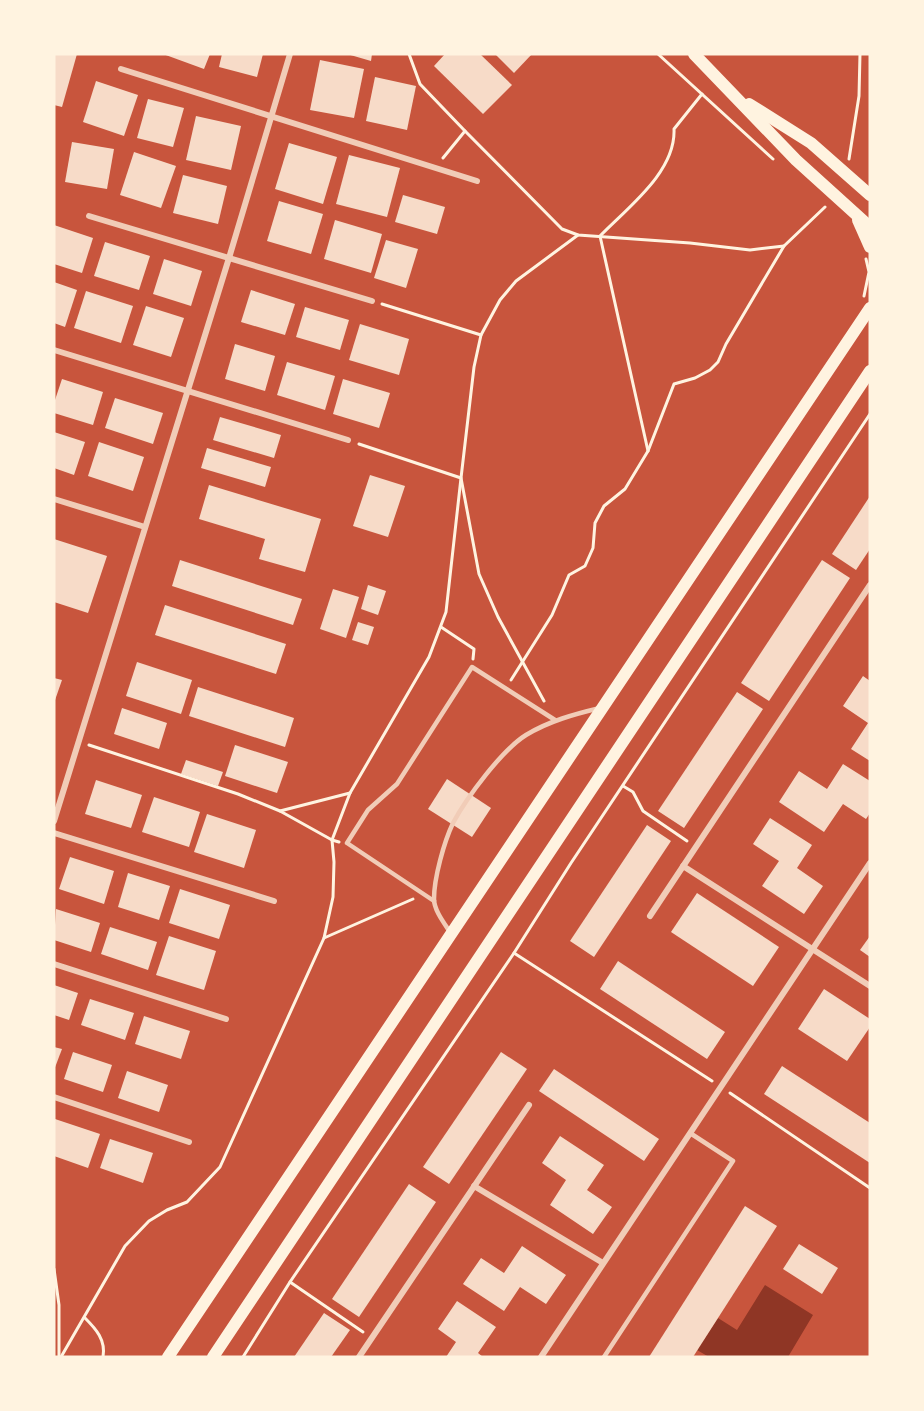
<svg xmlns="http://www.w3.org/2000/svg" width="924" height="1411" viewBox="0 0 924 1411" font-family="Poppins,sans-serif">
	<rect width="100%" height="100%" fill="#c8553d"/>
	<!-- water -->
	<polygon fill="#8f3625" points="765,1285 813,1315 788,1357 709,1357 697,1350 718,1318 737,1330"/>
	<!-- building -->
	<g fill="#f7dbc8">
		<polygon points="54,54 77,54 62,107 54,105"/>
		<polygon points="163,54 210,54 204,69"/>
		<polygon points="222,54 263,54 257,77 219,67"/>
		<polygon points="347,54 372,54 371,61"/>
		<polygon points="445,54 480,54 512,85 483,114 434,66"/>
		<polygon points="495,54 532,54 514,73"/>
		<polygon points="320,60 364,69 354,118 310,110"/>
		<polygon points="375,77 416,86 407,130 366,121"/>
		<polygon points="96,81 138,95 124,136 83,122"/>
		<polygon points="148,99 184,108 173,147 137,138"/>
		<polygon points="196,116 241,126 231,170 186,160"/>
		<polygon points="72,142 114,149 107,189 65,182"/>
		<polygon points="289,143 337,157 323,204 275,189"/>
		<polygon points="134,152 176,166 161,208 120,195"/>
		<polygon points="349,155 400,168 387,217 336,204"/>
		<polygon points="183,175 227,186 218,224 173,213"/>
		<polygon points="403,195 445,207 437,234 395,222"/>
		<polygon points="279,201 323,214 311,254 267,241"/>
		<polygon points="335,220 382,234 371,273 324,259"/>
		<polygon points="54,225 93,238 82,273 54,264"/>
		<polygon points="386,240 418,249 406,288 374,278"/>
		<polygon points="105,242 150,256 139,290 94,276"/>
		<polygon points="164,259 202,271 191,306 153,294"/>
		<polygon points="54,282 77,290 65,327 54,323"/>
		<polygon points="251,290 295,304 285,335 241,322"/>
		<polygon points="86,291 133,306 121,343 74,328"/>
		<polygon points="146,306 184,318 171,357 133,345"/>
		<polygon points="305,307 349,320 340,350 296,337"/>
		<polygon points="360,324 409,339 399,375 349,360"/>
		<polygon points="235,344 275,356 265,391 225,379"/>
		<polygon points="287,362 335,376 325,410 277,395"/>
		<polygon points="62,379 103,392 93,425 54,413 54,403"/>
		<polygon points="343,379 390,393 379,428 333,414"/>
		<polygon points="115,398 163,413 153,444 105,428"/>
		<polygon points="220,417 281,435 274,458 213,440"/>
		<polygon points="54,432 85,442 74,475 54,468"/>
		<polygon points="99,442 144,457 133,491 88,476"/>
		<polygon points="207,448 271,467 265,487 201,468"/>
		<polygon points="370,475 405,486 388,537 353,526"/>
		<polygon points="209,485 321,519 305,572 259,559 265,539 199,519"/>
		<polygon points="870,496 870,549 856,570 832,554"/>
		<polygon points="54,539 107,556 88,613 54,602"/>
		<polygon points="180,560 302,599 293,625 172,586"/>
		<polygon points="822,560 850,578 769,701 741,683"/>
		<polygon points="368,585 386,591 378,615 361,609"/>
		<polygon points="333,589 359,597 346,638 320,629"/>
		<polygon points="165,605 286,644 276,674 155,635"/>
		<polygon points="358,622 374,627 368,645 352,640"/>
		<polygon points="137,662 192,680 181,714 126,696"/>
		<polygon points="863,676 870,681 870,761 851,749 868,723 843,706"/>
		<polygon points="54,678 62,680 54,703"/>
		<polygon points="198,687 294,718 285,747 189,716"/>
		<polygon points="737,692 763,709 684,828 658,811"/>
		<polygon points="122,708 167,723 159,749 114,734"/>
		<polygon points="235,745 288,762 277,793 225,776"/>
		<polygon points="186,760 223,772 218,786 181,774"/>
		<polygon points="843,764 870,781 870,813 866,819 843,804 824,832 779,802 799,771 827,789"/>
		<polygon points="447,779 491,808 472,837 428,809"/>
		<polygon points="96,780 142,795 131,828 85,814"/>
		<polygon points="154,797 200,812 189,847 142,832"/>
		<polygon points="207,814 256,830 244,868 194,852"/>
		<polygon points="770,818 812,845 797,868 823,886 804,914 762,886 779,861 753,844"/>
		<polygon points="647,825 671,841 594,957 570,941"/>
		<polygon points="70,857 114,871 104,904 59,889"/>
		<polygon points="128,873 170,886 159,920 118,907"/>
		<polygon points="180,889 230,905 219,939 169,923"/>
		<polygon points="697,893 779,947 753,986 671,932"/>
		<polygon points="56,909 100,923 91,952 54,940"/>
		<polygon points="110,927 157,942 148,970 101,954"/>
		<polygon points="169,936 216,951 204,990 156,975"/>
		<polygon points="870,936 870,957 860,950"/>
		<polygon points="618,961 725,1032 707,1059 600,989"/>
		<polygon points="54,985 78,993 69,1020 54,1015"/>
		<polygon points="824,989 870,1019 870,1027 847,1061 798,1029"/>
		<polygon points="90,999 134,1013 125,1040 81,1025"/>
		<polygon points="144,1016 190,1031 181,1059 135,1044"/>
		<polygon points="54,1047 62,1049 54,1070"/>
		<polygon points="73,1052 112,1065 103,1092 64,1079"/>
		<polygon points="501,1052 527,1069 449,1184 423,1167"/>
		<polygon points="782,1066 870,1123 870,1163 764,1094"/>
		<polygon points="554,1069 659,1139 644,1161 539,1091"/>
		<polygon points="127,1071 168,1085 159,1112 118,1098"/>
		<polygon points="55,1119 100,1134 88,1168 54,1156"/>
		<polygon points="560,1136 604,1165 587,1190 612,1207 593,1234 550,1205 566,1180 542,1163"/>
		<polygon points="110,1139 153,1153 143,1183 100,1168"/>
		<polygon points="409,1184 436,1202 359,1317 332,1299"/>
		<polygon points="745,1206 777,1226 693,1357 649,1357"/>
		<polygon points="799,1244 838,1268 822,1294 783,1269"/>
		<polygon points="522,1246 566,1275 546,1304 520,1287 504,1311 463,1284 481,1258 504,1273"/>
		<polygon points="457,1301 496,1327 478,1353 483,1357 446,1357 456,1342 438,1329"/>
		<polygon points="324,1313 350,1330 331,1357 294,1357"/>
	</g>
	<g fill="none" stroke-linecap="round" stroke-linejoin="round">
		<!-- path -->
		<g stroke="#fff3e0" stroke-width="3">
			<polyline points="409,54 420,84 465,131"/>
			<polyline points="658,54 773,159"/>
			<polyline points="443,158 465,131 562,229 578,235 690,243 750,250 784,246"/>
			<polyline points="849,159 859,96 860,54"/>
			<polyline points="864,296 869,272 866,259"/>
			<polyline points="382,304 481,335"/>
			<path d="M 648,451 L 600,236 C 627,208 676,172 674,129 L 702,94"/>
			<polyline points="441,627 474,649 473,659"/>
			<polyline points="511,680 552,615 569,575 585,566 593,548 595,523 604,506 625,489 648,451 674,384 695,378 710,370 718,362 726,344 784,246 825,207"/>
			<polyline points="544,701 498,617 479,574 461,478 474,367 481,335 500,300 516,281 578,235"/>
			<polyline points="89,745 238,794 280,811 332,840 339,842"/>
			<polyline points="623,786 633,792 643,811 687,841"/>
			<polyline points="280,811 350,793"/>
			<polyline points="324,938 413,899"/>
			<polyline points="514,953 712,1081"/>
			<polyline points="730,1093 870,1188"/>
			<polyline points="54,1269 59,1305 59,1357"/>
			<polyline points="290,1282 363,1332"/>
			<path d="M 85,1318 C 96,1329 106,1340 103,1357"/>
			<polyline points="61,1357 125,1246 149,1221 167,1210 187,1202 220,1167 324,938 333,897 334,862 332,840 350,793 429,657 446,612 461,478 359,444"/>
			<polyline points="243,1357 290,1282 514,953 571,863 870,414"/>
		</g>
		<!-- service -->
		<g stroke="#f1ccb7" stroke-width="4.5">
			<polyline points="434,901 347,843 368,810 397,784 472,667 555,720"/>
			<path d="M 450,932 C 444,923 434,910 434,899 C 434,878 444,842 453,823 C 467,797 502,750 526,735 C 549,721 575,714 600,708"/>
			<polyline points="604,1357 733,1161 690,1133"/>
		</g>
		<!-- minor -->
		<g stroke="#f1ccb7" stroke-width="6">
			<polyline points="121,69 477,181"/>
			<polyline points="89,216 372,301"/>
			<polyline points="54,350 348,440"/>
			<polyline points="54,499 145,527"/>
			<polyline points="54,821 229,258 290,54"/>
			<polyline points="54,833 274,901"/>
			<polyline points="683,866 870,986"/>
			<polyline points="650,916 870,585"/>
			<polyline points="54,964 226,1019"/>
			<polyline points="54,1097 189,1142"/>
			<polyline points="474,1186 603,1263"/>
			<polyline points="359,1357 529,1105"/>
			<polyline points="541,1357 870,863"/>
		</g>
		<!-- secondary -->
		<g stroke="#fff3e0" stroke-width="12">
			<polyline points="694,54 796,160 870,227"/>
			<polyline points="749,104 811,143 870,195"/>
			<polyline points="858,220 870,247"/>
			<polyline points="168,1357 870,308"/>
			<polyline points="213,1357 870,371"/>
		</g>
	</g>
	<!-- border -->
	<rect width="924" height="1411" fill="none" stroke="#fff3e0" stroke-width="111"/>
</svg>
